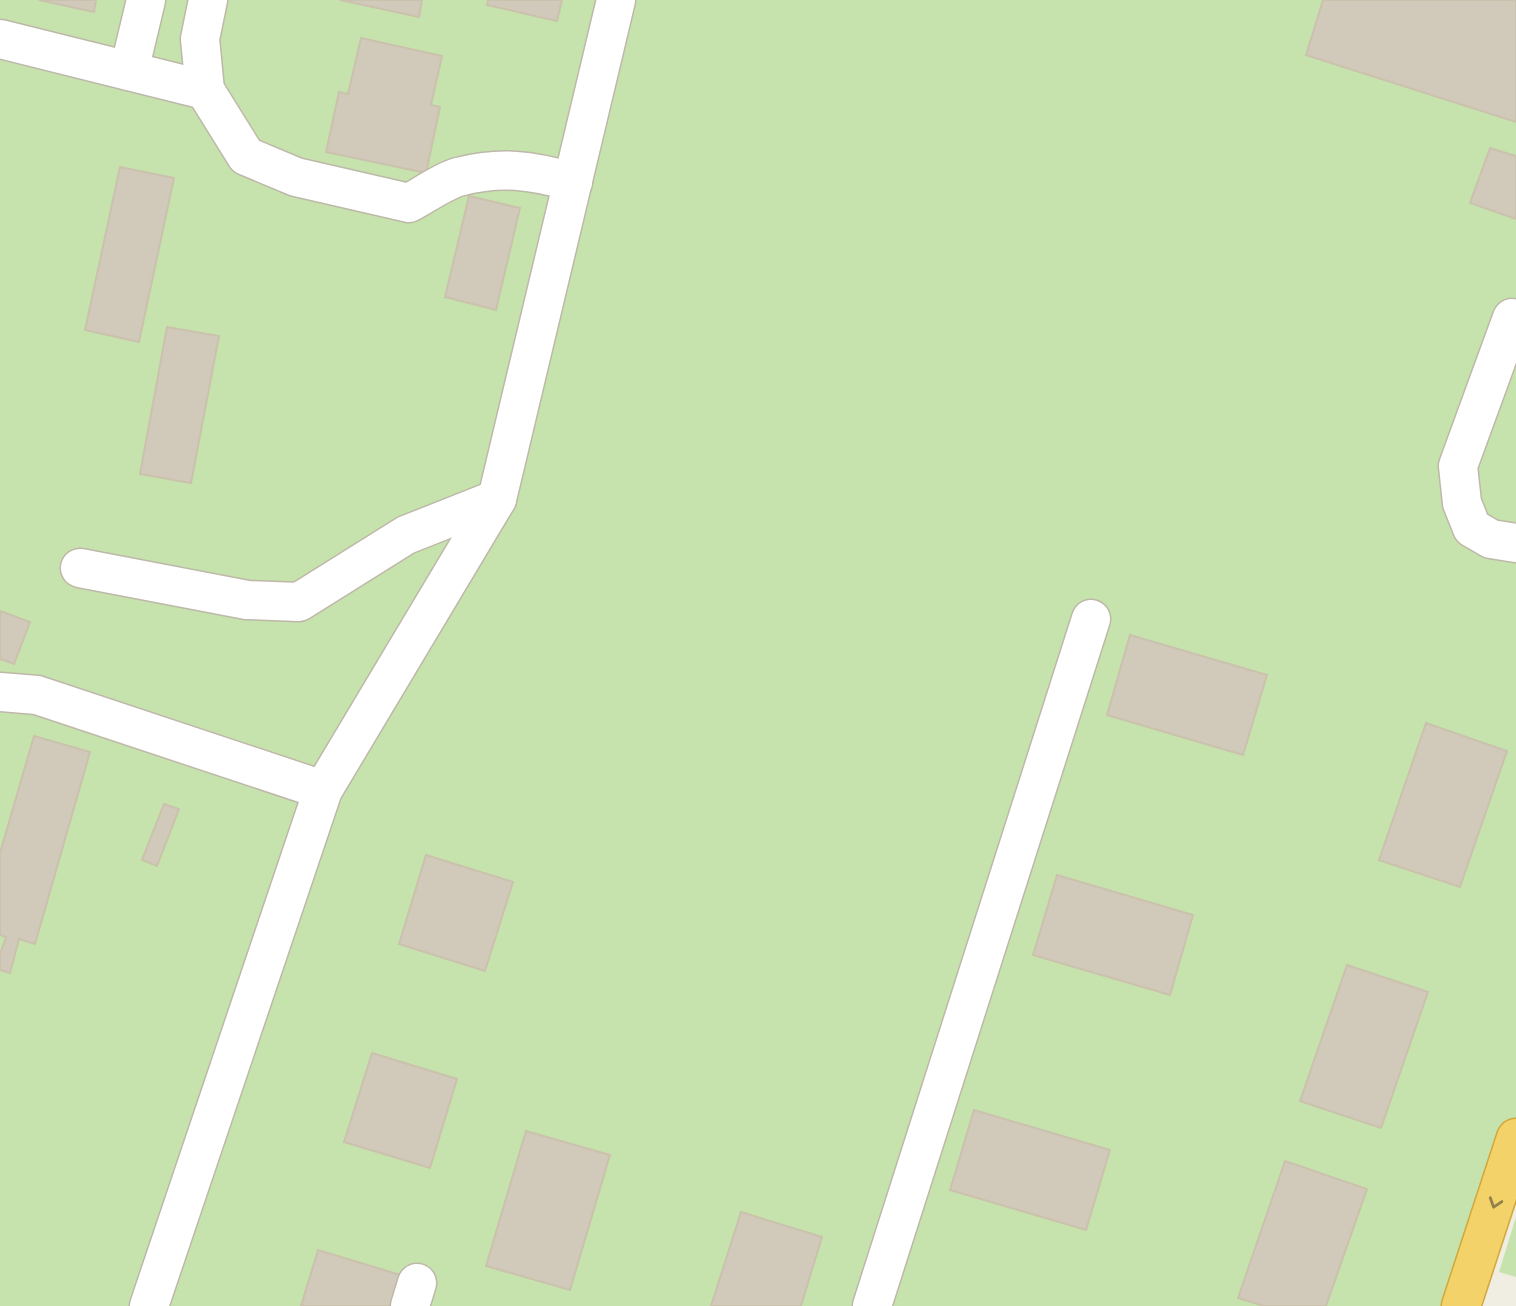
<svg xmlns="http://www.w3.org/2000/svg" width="1516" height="1306" viewBox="0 0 1516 1306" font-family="Overpass,sans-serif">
	<rect width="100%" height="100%" fill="#f0ede3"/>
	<!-- green -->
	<g fill="#c6e3ad">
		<polygon points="0,0 1516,0 1516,1152 1463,1306 0,1306"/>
		<polygon points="1516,1217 1516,1277 1499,1272"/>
	</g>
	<!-- building -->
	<g fill="#d1c9b9" stroke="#cbc2ad" stroke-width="2">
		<polygon points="39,0 96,0 94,12"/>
		<polygon points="340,0 422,0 419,17"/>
		<polygon points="488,0 562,0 557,21 487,5"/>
		<polygon points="1323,0 1516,0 1516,122 1306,55"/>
		<polygon points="361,38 442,56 431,105 440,107 426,173 326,152 339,92 348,94"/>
		<polygon points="1490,148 1516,156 1516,219 1470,203"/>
		<polygon points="120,167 174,178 139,342 85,330"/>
		<polygon points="469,196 520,208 496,310 445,297"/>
		<polygon points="167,327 219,336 191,483 140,474"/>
		<polygon points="0,611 30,622 14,664 0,659"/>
		<polygon points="1130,635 1267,675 1243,755 1107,715"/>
		<polygon points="1426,723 1507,751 1460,887 1379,860"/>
		<polygon points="34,736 90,752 35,944 19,939 10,973 0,970 0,954 6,937 0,935 0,853"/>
		<polygon points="164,804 179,809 157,866 142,860"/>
		<polygon points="426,855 513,882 485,971 399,944"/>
		<polygon points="1057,875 1193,915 1170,995 1033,955"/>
		<polygon points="1347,965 1428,992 1381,1128 1300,1101"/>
		<polygon points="372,1053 457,1079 430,1168 344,1142"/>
		<polygon points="974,1110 1110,1150 1086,1230 950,1190"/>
		<polygon points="526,1131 610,1155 570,1290 486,1266"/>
		<polygon points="1285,1161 1367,1189 1326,1306 1264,1306 1238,1298"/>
		<polygon points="741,1212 822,1237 801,1306 711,1306"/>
		<polygon points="318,1250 404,1276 395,1306 301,1306"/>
	</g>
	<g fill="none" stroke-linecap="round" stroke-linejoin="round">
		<defs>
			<g id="minor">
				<path d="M 208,0 L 200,39 L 205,90 L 246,156 L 296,177 L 409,203 C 424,195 442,182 458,177 C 501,166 531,170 573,182"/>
				<polyline points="0,39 205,90"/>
				<polyline points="129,71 146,0"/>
				<polyline points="1512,318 1458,466 1462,503 1472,528 1491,539 1516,543"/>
				<polyline points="80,568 247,600 299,602 406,535 497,499"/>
				<polyline points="0,692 37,695 323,790"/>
				<polyline points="149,1306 323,790 497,499 616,0"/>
				<polyline points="410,1306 417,1283"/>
				<polyline points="872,1306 1091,619"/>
			</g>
			<polyline id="highway" points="1461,1306 1516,1138"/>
		</defs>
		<!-- minor casing -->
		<use href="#minor" stroke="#beb8a9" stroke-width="41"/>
		<!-- highway casing -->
		<use href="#highway" stroke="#d2a73b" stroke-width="41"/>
		<!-- minor -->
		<use href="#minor" stroke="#fff" stroke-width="38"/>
		<!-- highway -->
		<use href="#highway" stroke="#f4d26a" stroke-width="38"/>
	</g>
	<!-- one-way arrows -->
	<defs><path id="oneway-chevron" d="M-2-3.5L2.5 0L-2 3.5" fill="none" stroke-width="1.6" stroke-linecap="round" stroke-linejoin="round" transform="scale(1.75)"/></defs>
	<use stroke="#92804c" href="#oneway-chevron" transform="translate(1495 1203) rotate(108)"/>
</svg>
